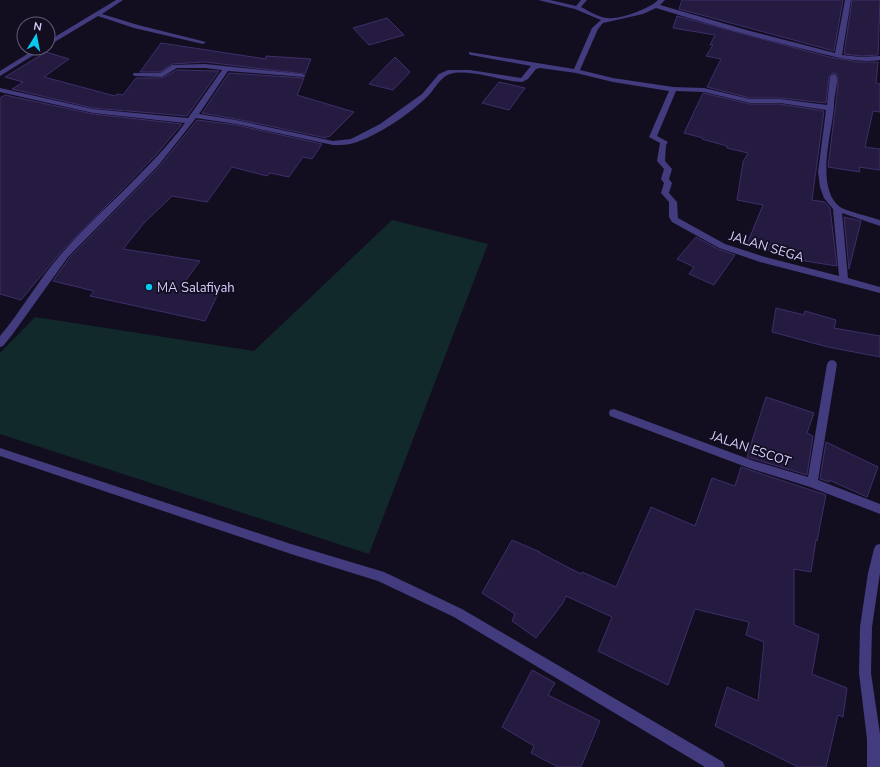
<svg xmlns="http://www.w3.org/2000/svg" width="880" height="767" viewBox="0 0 880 767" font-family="'Nunito Sans',sans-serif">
	<rect width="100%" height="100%" fill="#120e20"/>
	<!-- green -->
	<polygon fill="#11292a" points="392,220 488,244 369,554 0,434 0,353 35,317 254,351"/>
	<!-- building -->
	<g fill="#251b40" stroke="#3e2e6b">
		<polygon points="682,0 843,0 834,51 679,9"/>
		<polygon points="852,0 880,0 878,55 861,56 844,54"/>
		<polygon points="677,16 829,57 859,62 878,62 876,83 880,84 880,112 873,111 865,147 880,149 880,170 859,167 860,172 828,167 838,86 837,74 833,73 829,76 826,103 780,98 750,98 707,87 721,59 706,56 713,45 710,45 715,35 673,28"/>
		<polygon points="387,18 404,35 369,45 353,28"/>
		<polygon points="161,43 266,59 266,56 311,59 305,74 205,62 172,64 160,72 140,72"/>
		<polygon points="46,52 69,59 44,77 115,96 117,94 123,95 136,78 162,78 177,70 219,71 187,116 93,108 12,89 23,82 5,77"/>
		<polygon points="395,57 410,72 393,90 369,84"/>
		<polygon points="229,73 304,78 297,95 354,112 329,137 327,136 326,138 236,119 202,113"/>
		<polygon points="499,82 525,88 509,110 482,103"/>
		<polygon points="703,93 750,104 780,104 824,111 812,200 825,202 830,208 837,266 805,261 806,261 747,244 763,205 737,200 743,162 748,153 727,148 727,146 702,139 703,138 684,133"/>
		<polygon points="5,95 93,114 182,124 155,156 61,252 21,300 0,294 0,98"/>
		<polygon points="197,120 236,125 322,144 312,159 303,157 289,177 270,173 267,176 232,167 207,202 172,196 144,223 123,249 200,261 184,283 219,292 205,321 90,296 94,291 53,281 69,258 159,167"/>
		<polygon points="844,217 861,221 849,269"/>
		<polygon points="696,237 718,249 735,255 714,285 689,274 694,267 677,259"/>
		<polygon points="776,308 804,315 805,311 836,320 834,328 880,336 880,357 828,347 772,332"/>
		<polygon points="766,397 814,413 807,433 813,436 807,475 747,457"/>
		<polygon points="826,442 878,467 867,497 829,480 829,482 820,479"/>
		<polygon points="741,467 826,495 817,541 816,540 811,572 794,569 794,625 819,635 812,674 847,688 843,717 838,715 826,767 798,767 715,726 727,687 758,701 764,642 746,635 749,622 695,609 668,685 598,651 612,617 566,596 563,603 536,638 512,621 515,614 482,593 512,540 540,552 540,553 581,574 582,572 616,587 651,507 695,526 712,478 735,486"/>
		<polygon points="532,670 555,683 548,695 600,721 581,767 558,767 531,753 534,746 502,727"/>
	</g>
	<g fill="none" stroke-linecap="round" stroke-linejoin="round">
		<!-- street -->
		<g fill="#423b7d" fill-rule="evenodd">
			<polygon points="116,0 123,0 102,14 138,25 206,42 203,44 134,28 98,16 48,46 48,41"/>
			<path d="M 538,0 L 550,0 L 576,6 L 581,0 L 587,0 L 581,7 C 589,11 599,18 608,18 C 619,20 651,8 658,0 L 665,0 L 660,5 L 750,31 L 835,53 L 845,0 L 851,0 L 842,55 L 861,57 L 880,56 L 880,60 C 852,64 826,54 799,48 C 751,36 704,23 656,8 L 643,14 L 603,23 L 598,29 L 580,70 L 613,78 L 673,87 L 704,88 L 750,99 L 780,99 L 827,105 L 830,76 L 834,74 L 836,75 C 839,83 834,95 834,105 C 833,130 814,187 840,207 C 846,211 871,217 880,220 L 880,226 L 842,213 L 848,278 L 880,287 L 880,293 L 760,262 L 719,248 L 672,222 L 669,217 L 669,202 L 661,193 L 664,183 L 661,179 L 664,169 L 657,161 L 660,143 L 649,137 L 669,91 L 613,82 L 576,73 L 540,68 L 536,69 L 528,79 L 522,82 C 501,81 469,68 450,74 C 440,77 435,89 428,96 C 411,113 380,134 357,142 C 349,145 341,145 333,145 L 236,124 L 196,118 L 158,166 L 68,257 L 12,335 L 3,346 L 0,347 L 0,336 C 22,310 39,279 62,253 C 102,208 149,171 185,123 L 93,113 L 0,92 L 0,88 L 93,109 L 188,118 L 222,70 L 205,68 L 177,68 L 162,77 L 135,76 L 133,75 L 133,73 L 160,73 L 172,65 L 205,64 L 302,74 L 306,76 L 304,77 L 228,71 L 199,114 L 236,120 L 333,141 L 351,139 L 380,124 L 422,94 L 439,74 L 448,70 L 470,70 L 521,78 L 531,66 L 471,55 L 469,54 L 469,52 L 574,69 L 592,28 L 601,20 L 575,9 ZM 676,91 L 704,92 L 750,103 L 780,103 L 826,110 L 818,172 L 820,187 L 824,198 L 833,209 L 839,276 L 765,257 L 725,244 L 678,218 L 677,202 L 669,193 L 672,183 L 669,179 L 672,169 L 665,161 L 666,145 L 668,142 L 657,136 Z"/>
			<polygon points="37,48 45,48 0,76 0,71"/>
			<polygon points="832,360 835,361 837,364 818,480 880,504 880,514 810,487 749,468 610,416 609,413 610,410 614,409 754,461 808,477 827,364 829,361"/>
			<polygon points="0,448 291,544 384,572 462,609 723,762 725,767 705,767 454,617 378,581 291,554 0,456"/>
			<polygon points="880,544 880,573 872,627 871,673 880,734 880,767 867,767 867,739 859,673 860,627 868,573 874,549 876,545"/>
		</g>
	</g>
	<!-- markers -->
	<circle fill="#0ac7ee" stroke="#120e20" stroke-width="1.5" cx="149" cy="287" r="4"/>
	<g text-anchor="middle" stroke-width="3.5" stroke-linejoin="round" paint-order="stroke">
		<!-- street labels -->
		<g font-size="13" fill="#d7cffd" stroke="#120e20">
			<text transform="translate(767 246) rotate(17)" y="5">JALAN SEGA</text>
			<text transform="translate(751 448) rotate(19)" y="5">JALAN ESCOT</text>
		</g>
		<!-- poi labels -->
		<g font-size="13" fill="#d7cffd" stroke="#120e20" text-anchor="start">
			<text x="157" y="292">MA Salafiyah</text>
		</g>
	</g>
	<!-- north arrow -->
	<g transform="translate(36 36) rotate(10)"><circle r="19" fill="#120e20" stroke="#615b78"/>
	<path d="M0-3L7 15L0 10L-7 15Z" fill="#0ac7ee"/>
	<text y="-6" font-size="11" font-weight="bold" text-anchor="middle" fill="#d7cffd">N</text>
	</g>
</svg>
